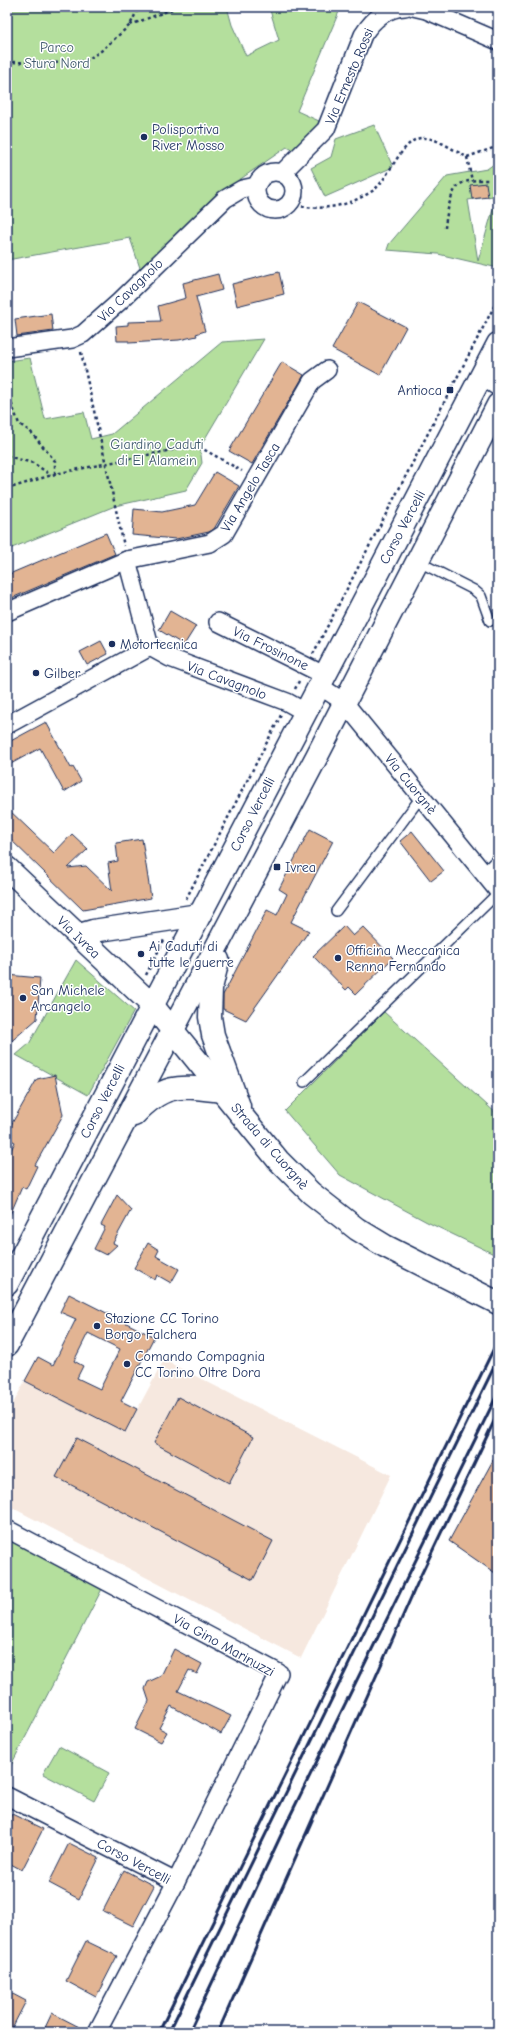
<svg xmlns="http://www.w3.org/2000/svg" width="505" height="2039" viewBox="0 0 505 2039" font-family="'Comic Neue',sans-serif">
	<rect width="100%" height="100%" fill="#fff"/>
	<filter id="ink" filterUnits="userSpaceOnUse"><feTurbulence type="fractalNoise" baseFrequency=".025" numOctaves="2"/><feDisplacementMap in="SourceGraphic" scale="8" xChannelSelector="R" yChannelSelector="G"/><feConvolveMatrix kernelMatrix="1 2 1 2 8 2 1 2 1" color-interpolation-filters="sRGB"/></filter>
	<g filter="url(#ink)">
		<!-- built -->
		<polygon fill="#f6e8df" points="164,1360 391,1475 301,1658 7,1505 7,1415 25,1381 125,1432"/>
		<!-- green -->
		<g fill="#b4df9d" stroke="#68877e" fill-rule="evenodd">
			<polygon points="7,7 227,7 232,25 246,56 279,40 269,7 341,7 297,111 319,121 315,131 293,150 287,147 226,189 140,268 130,238 7,260"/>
			<polygon points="374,125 393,167 325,197 311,168 331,157 336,139"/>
			<path d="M 498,161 L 498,268 L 438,254 L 387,250 L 389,244 L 447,176 L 487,169 ZM 493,196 L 494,206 L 478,261 L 468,200 Z"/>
			<polygon points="264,339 200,447 202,463 186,490 115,506 7,550 7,361 30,358 45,419 84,412 91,439 112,434 222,342"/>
			<polygon points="76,960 134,1011 88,1095 16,1055 29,1044"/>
			<polygon points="384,1012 498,1115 498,1256 427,1222 340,1175 285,1111"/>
			<polygon points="7,1539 103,1587 7,1773"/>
			<polygon points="59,1746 109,1773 94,1801 43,1774"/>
		</g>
		<!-- building -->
		<g fill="#e2b493" stroke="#1b2f5e" fill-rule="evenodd">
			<polygon points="486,183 488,197 472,199 470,185"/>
			<polygon points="279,272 284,294 237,306 232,284"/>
			<polygon points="218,274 222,290 196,297 205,331 196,334 197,336 179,340 129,343 129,341 117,341 116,326 128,325 128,322 161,321 158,306 186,298 183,283"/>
			<polygon points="358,302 406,327 380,375 332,349"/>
			<polygon points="51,314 53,331 17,336 15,319"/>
			<polygon points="282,362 304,375 252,464 229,451"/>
			<polygon points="215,472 239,486 214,529 209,532 176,539 132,535 134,509 162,512 195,505"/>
			<polygon points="106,533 115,554 7,600 7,575"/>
			<polygon points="170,611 196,626 184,645 159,630"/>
			<polygon points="101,641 108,654 87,665 80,652"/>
			<polygon points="46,722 71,768 73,767 81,781 64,792 40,748 7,766 7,743"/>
			<polygon points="7,808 54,853 72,834 88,849 68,868 86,866 112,891 108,863 118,861 116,843 142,839 151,898 83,910 7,836"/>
			<polygon points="310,829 333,841 291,922 309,931 246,1020 223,1009 223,995 267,910 277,915 287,894 279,889"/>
			<polygon points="412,831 444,871 431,881 400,841"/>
			<polygon points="344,926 353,936 363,927 393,958 356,994 349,987 346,990 313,956"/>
			<polygon points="7,975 40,978 37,1019 7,1045"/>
			<polygon points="55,1075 63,1115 35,1165 37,1166 26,1189 22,1187 7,1222 7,1158 15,1142 7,1138 7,1132 37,1079"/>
			<polygon points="117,1195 131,1210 113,1243 117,1245 106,1255 94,1249 105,1227 101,1225"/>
			<polygon points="148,1243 159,1250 156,1256 179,1269 171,1283 157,1275 155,1280 134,1268"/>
			<path d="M 69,1294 L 154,1337 L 121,1401 L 137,1409 L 125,1432 L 25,1381 L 38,1357 L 53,1365 L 76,1319 L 60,1312 ZM 88,1333 L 120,1349 L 100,1389 L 77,1378 L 83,1366 L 74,1361 Z"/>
			<polygon points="178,1397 253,1437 229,1483 154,1443"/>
			<polygon points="77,1438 273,1541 253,1580 56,1477"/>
			<polygon points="498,1451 498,1575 449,1541"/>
			<polygon points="174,1649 202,1664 197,1674 189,1670 178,1691 231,1716 221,1734 171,1706 159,1728 167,1732 161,1742 135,1729 149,1701 145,1689 148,1682 161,1676"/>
			<polygon points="12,1814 43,1829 22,1870 7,1862 7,1824"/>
			<polygon points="69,1843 99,1858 79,1899 49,1883"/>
			<polygon points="124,1870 154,1886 133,1926 103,1911"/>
			<polygon points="86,1941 117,1956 96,1997 66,1981"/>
			<polygon points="7,1991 26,2001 10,2032 7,2032"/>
			<polygon points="52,2013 87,2031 87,2032 43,2032"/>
		</g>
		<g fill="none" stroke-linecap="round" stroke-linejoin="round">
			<defs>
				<g id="lane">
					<polyline points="417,561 474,590 481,596 490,621"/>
					<polyline points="483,873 498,858"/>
					<polyline points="336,911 421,797"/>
					<polyline points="304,1082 498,893"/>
				</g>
				<g id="street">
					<polyline points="413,7 426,10 498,41"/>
					<circle cx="275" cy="191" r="19"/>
					<path d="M 282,173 L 326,129 L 363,35 C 373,19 386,8 405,7"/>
					<polyline points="7,348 72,339 83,334 119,302 225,199 242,189 256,186"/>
					<polyline points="481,376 498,387"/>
					<polyline points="127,560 150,647"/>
					<polyline points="7,612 127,560 210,543 224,534 312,381 327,370"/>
					<polyline points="218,622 324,675"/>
					<polyline points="318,685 344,702 498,891"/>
					<polyline points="7,725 150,647 170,658 287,702 305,712"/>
					<polyline points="7,1529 279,1673 176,1882 97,2032"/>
					<polyline points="7,1796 176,1882"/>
				</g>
				<g id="secondary">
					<polyline points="7,868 152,1005 278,1160 311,1193 357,1229 385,1246 498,1303"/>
					<polyline points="79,935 93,931 199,915"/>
					<polyline points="218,960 211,988 210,1017 213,1035 239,1106"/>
					<path d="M 134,1115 C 165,1082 180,1086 221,1091"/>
					<polyline points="7,1284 498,344"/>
					<polyline points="7,1345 317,756 498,405"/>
				</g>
			</defs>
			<!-- lane casing -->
			<use href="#lane" stroke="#1b2f5e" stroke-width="12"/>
			<!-- street casing -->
			<use href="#street" stroke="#1b2f5e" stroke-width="20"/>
			<!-- secondary casing -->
			<use href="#secondary" stroke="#1b2f5e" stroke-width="25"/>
			<!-- path -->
			<g stroke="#1b2f5e" stroke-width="2.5" stroke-dasharray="3 3" stroke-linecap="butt">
				<polyline points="130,25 178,7"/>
				<polyline points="7,62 73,63 87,60 101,51 130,25 139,7"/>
				<polyline points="467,157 472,181"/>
				<path d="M 290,204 C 314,210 335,209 358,199 C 365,195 373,192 378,186 C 390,174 404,138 422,138 C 437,137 454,151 467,157 L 493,148"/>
				<path d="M 445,228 C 446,217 450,192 459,185 C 467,179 481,180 490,180"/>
				<polyline points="81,352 124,546"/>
				<polyline points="7,399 12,405 19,424 30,431 55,461 55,474"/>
				<polyline points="7,456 33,463 51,475"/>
				<polyline points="7,489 55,474 196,445 242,471"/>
				<polyline points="313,654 498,299"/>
				<polyline points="295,689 300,679"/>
				<polyline points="186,899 281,715"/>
				<polyline points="146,975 165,938"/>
			</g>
			<!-- lane -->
			<use href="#lane" stroke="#fff" stroke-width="9"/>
			<!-- street -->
			<use href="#street" stroke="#fff" stroke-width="17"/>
			<!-- secondary -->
			<use href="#secondary" stroke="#fff" stroke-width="22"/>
			<!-- rail -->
			<g stroke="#1b2f5e" stroke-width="3">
				<polyline points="159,2032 498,1340"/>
				<polyline points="169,2032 498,1359"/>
				<polyline points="189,2032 289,1818 498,1393"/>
				<polyline points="218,2032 421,1575 498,1413"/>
			</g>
		</g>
	</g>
	<!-- markers -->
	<g fill="#1b2f5e" stroke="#fff" stroke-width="1.5">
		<circle cx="144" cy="137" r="4"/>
		<rect x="446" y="386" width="8" height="8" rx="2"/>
		<circle cx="112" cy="644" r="4"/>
		<circle cx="36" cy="673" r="4"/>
		<rect x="273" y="863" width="8" height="8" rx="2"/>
		<circle cx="141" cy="954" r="4"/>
		<circle cx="338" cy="958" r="4"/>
		<circle cx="23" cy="998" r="4"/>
		<circle cx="97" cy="1326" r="4"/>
		<circle cx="127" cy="1364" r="4"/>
	</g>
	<g text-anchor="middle" stroke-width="3" stroke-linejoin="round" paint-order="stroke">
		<!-- park labels -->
		<g font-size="14" fill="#415b6e" stroke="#fff">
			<text x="57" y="52">Parco<tspan x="57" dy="16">Stura Nord</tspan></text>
			<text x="157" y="449">Giardino Caduti<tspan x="157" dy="16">di El Alamein</tspan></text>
		</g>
		<!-- street labels -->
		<g font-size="14" fill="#1b2f5e" stroke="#fff">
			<text transform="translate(349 76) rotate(-67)" y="5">Via Ernesto Rossi</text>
			<text transform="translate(130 290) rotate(-44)" y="5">Via Cavagnolo</text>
			<text transform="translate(250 487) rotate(-59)" y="5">Via Angelo Tasca</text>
			<text transform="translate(402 527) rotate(-62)" y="5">Corso Vercelli</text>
			<text transform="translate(271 648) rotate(26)" y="5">Via Frosinone</text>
			<text transform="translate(227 680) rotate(21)" y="5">Via Cavagnolo</text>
			<text transform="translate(411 784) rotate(51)" y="5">Via Cuorgnè</text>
			<text transform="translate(252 814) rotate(-63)" y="5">Corso Vercelli</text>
			<text transform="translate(79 937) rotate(44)" y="5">Via Ivrea</text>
			<text transform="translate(102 1101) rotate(-63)" y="5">Corso Vercelli</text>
			<text transform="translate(270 1146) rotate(49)" y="5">Strada di Cuorgnè</text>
			<text transform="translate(224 1645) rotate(29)" y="5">Via Gino Marinuzzi</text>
			<text transform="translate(134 1861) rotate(28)" y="5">Corso Vercelli</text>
		</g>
		<!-- poi labels -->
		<g font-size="14" fill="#1b2f5e" stroke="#fff" text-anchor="start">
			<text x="152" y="134">Polisportiva<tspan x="152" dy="16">River Mosso</tspan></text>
			<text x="442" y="395" text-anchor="end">Antioca</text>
			<text x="120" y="649">Motortecnica</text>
			<text x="44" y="678">Gilber</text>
			<text x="285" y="872">Ivrea</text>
			<text x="149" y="951">Ai Caduti di<tspan x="149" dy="16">tutte le guerre</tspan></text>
			<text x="346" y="955">Officina Meccanica<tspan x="346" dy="16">Renna Fernando</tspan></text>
			<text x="31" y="995">San Michele<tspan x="31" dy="16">Arcangelo</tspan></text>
			<text x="105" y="1323">Stazione CC Torino<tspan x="105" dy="16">Borgo Falchera</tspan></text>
			<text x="135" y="1361">Comando Compagnia<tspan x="135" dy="16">CC Torino Oltre Dora</tspan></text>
		</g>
	</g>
	<!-- margin -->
	<rect width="505" height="2039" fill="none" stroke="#fff" stroke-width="24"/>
	<rect x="12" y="12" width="481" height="2015" fill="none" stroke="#1b2f5e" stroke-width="1.5" filter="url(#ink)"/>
</svg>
